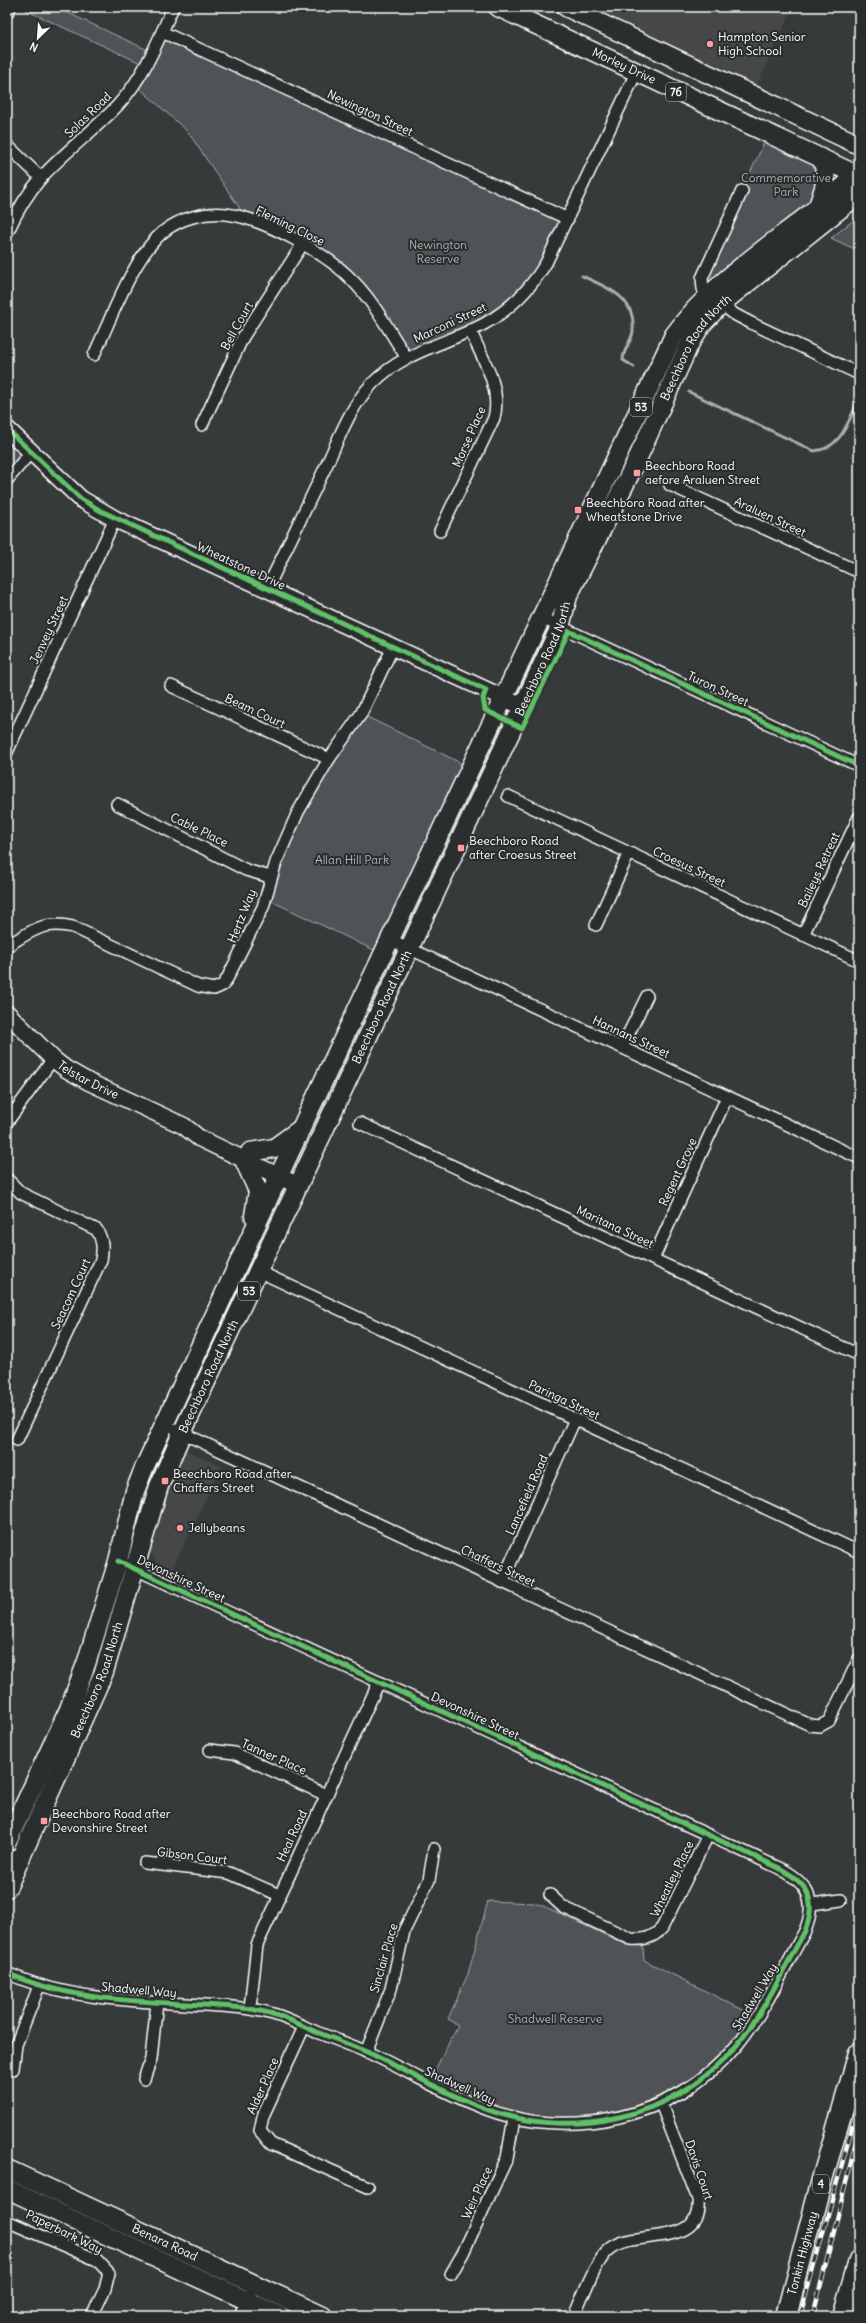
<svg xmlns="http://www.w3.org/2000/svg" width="866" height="2323" viewBox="0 0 866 2323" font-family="Delius,sans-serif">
	<rect width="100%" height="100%" fill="#373a3b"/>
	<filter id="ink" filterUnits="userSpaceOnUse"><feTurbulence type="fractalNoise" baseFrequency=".025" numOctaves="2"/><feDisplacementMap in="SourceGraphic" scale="8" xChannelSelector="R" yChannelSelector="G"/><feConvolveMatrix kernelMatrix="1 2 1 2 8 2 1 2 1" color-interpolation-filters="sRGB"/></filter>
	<g filter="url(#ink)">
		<!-- built -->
		<g fill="#444748">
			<polygon points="566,7 793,7 759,81 754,97"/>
			<polygon points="186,1450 221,1466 172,1570 156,1562 150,1552 168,1486"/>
		</g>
		<!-- green -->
		<g fill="#505354" stroke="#a8a9aa">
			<polygon points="19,7 55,7 152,52 162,32 568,219 546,263 509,307 407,358 341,270 247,219 188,132 135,84 145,65"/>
			<polygon points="768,134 822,160 825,190 708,295 702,278"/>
			<polygon points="859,216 859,251 831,238"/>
			<polygon points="7,429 31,452 7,480"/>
			<polygon points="361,714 471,768 384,955 265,898 283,845"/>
			<path d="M 488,1901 L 534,1903 L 543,1906 L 627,1945 L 643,1946 L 644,1960 L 751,2014 C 703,2094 604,2136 512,2112 C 483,2104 457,2091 431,2078 L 458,2025 L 448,2019 L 468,1974 Z"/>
		</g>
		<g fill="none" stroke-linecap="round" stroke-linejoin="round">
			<!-- stream -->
			<g stroke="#adaeaf" stroke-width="3">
				<path d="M 582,276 C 608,288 636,297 633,331 C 632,341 623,349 623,360 L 634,367"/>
				<path d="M 689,392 L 814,451 C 841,449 848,422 858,401"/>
			</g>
			<defs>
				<g id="street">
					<polyline points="7,13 10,7"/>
					<polyline points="162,32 568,219"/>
					<polyline points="7,145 41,178"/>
					<polyline points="742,191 702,278 703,289 734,314 751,323 859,374"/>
					<path d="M 7,233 C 16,213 26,195 41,178 C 64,152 94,131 118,105 C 144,77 158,41 173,7"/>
					<path d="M 94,355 C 111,319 133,257 163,232 C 180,218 204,212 226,214 C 263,218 328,254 353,281 C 375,303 390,333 407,358"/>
					<polyline points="202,425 243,337 302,245"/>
					<polyline points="7,480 31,452"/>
					<polyline points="670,485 859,572"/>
					<path d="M 440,531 L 494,418 C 502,387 482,358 470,330"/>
					<path d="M 267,589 C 287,547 307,505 327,464 C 340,436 351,405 373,383 C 404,351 447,344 484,324 C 511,309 531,288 546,263 L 636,73"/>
					<polyline points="542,618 859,766"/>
					<polyline points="171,686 329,759"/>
					<polyline points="7,752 115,519"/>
					<polyline points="508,796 859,961"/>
					<polyline points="117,804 246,870 270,877"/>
					<polyline points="596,925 629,853"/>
					<polyline points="803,935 859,817"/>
					<polyline points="391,940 859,1158"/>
					<path d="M 7,946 C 32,931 43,920 73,927 L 198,986 L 214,989 L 223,985 L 228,977 L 263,907 L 276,862 L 298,812 L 329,759 L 361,714 L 393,647"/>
					<polyline points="622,1047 647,996"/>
					<polyline points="7,1122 53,1059"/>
					<polyline points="360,1123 859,1355"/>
					<path d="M 7,1179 L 21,1193 L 97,1230 C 103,1241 103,1248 101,1260 L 17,1440"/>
					<polyline points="653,1259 727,1097"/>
					<polyline points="258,1271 859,1552"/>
					<polyline points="176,1430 810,1725 820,1726 829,1721 859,1659"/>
					<polyline points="502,1582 575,1419"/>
					<polyline points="210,1750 234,1753 326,1795"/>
					<polyline points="7,1852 11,1860 13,1872"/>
					<polyline points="145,1863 229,1873 279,1895"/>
					<path d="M 550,1895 L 563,1907 L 631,1939 C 644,1940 653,1938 662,1928 L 708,1835"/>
					<polyline points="812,1904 841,1900"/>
					<path d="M 7,1973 C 62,1998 127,2001 187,2004 C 216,2006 245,2006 273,2014 C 288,2018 302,2026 316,2032 C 333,2038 350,2045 367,2052 C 404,2069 440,2091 478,2106 C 567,2143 675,2120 737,2045 C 765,2011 784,1968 805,1931 C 818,1899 807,1882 777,1867 L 118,1561"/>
					<polyline points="250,2008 257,1945 379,1682"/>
					<polyline points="304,2027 263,2116 260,2131 271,2144 368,2187"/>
					<polyline points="366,2052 391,1989 404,1931 429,1880 434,1849"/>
					<polyline points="13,2069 16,2045 39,1986"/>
					<polyline points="144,2079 151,2059 157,2002"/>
					<polyline points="7,2221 97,2260 109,2273 105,2289 92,2316"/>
					<polyline points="451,2274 463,2253 507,2158 514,2118"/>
					<polyline points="240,2316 249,2295"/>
					<path d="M 574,2316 C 583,2297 594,2262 610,2249 C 637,2227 703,2250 698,2199 L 661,2104"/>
				</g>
				<g id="secondary">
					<polyline points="7,429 81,499 115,519 521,706"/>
					<path id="s1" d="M 7,1013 L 53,1059 L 66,1069 L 89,1082 L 184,1126 L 199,1138 L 297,1185"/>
				</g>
				<g id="primary">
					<path id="s2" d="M 498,7 L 859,176"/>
					<polyline points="566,7 859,145"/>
					<path d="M 818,206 C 824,189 829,178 822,160"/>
					<polyline points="250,1152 274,1148 299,1130"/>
					<polyline points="244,1160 258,1191 254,1216"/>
					<path d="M 7,1842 L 69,1709 L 86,1664 L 118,1561 L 135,1491 L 145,1466 L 283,1167 L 674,335 C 709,286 761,252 808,215 C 825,201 845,188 859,171"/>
					<path id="s3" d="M 7,1888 L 104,1672 L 159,1486 L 182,1433 L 560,627 L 568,596 L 635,464 L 690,343 L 702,324 L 721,304 L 859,194"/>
					<path id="s4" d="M 7,2169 L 323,2316"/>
					<polyline points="7,2189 280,2316"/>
				</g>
				<g id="highway">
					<path id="s5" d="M 786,2316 L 823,2176 L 859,2053"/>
					<polyline points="843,2316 859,2261"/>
				</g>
			</defs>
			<!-- street casing -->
			<use href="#street" stroke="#fff" stroke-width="14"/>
			<!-- secondary casing -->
			<use href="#secondary" stroke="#fff" stroke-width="19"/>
			<!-- primary casing -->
			<use href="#primary" stroke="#fff" stroke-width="21"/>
			<!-- highway casing -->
			<use href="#highway" stroke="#fff" stroke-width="23"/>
			<!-- street -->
			<use href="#street" stroke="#2a2d2e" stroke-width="11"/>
			<!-- secondary -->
			<use href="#secondary" stroke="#2a2d2e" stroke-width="16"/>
			<!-- primary -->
			<use href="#primary" stroke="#2a2d2e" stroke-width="18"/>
			<!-- highway -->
			<use href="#highway" stroke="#2a2d2e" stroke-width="20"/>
			<defs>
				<g id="rail">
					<polyline points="800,2316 859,2102"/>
					<polyline points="813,2316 859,2130"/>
				</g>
			</defs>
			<!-- rail casing -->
			<use href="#rail" stroke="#fff" stroke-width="4.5"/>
			<!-- rail -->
			<use href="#rail" stroke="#2a2d2e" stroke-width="3" stroke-dasharray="9" stroke-linecap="butt"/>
			<defs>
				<g id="cycleway">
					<polyline points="7,429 81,499 101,511 486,690 483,698 485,710 522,728 569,631 859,766"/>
					<path d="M 7,1973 C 62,1998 127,2001 187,2004 C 216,2006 245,2006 273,2014 C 288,2018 302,2026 316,2032 C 333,2038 350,2045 367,2052 C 404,2069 440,2091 478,2106 C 567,2143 675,2120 737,2045 C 765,2011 784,1968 805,1931 C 818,1899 807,1882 777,1867 L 118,1561"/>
				</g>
			</defs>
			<!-- cycleway casing -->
			<use href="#cycleway" stroke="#2a2d2e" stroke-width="8"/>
			<!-- cycleway -->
			<use href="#cycleway" stroke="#61c268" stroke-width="5"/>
		</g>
	</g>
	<!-- markers -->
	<g fill="#ff9aa2" stroke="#2a2d2e" stroke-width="1.5">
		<circle cx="710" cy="44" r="4"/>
		<rect x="633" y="469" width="8" height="8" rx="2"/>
		<rect x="574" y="506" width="8" height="8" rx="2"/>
		<rect x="457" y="844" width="8" height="8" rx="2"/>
		<rect x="161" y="1477" width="8" height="8" rx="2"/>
		<circle cx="180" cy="1528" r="4"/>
		<rect x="40" y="1817" width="8" height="8" rx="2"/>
	</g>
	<g text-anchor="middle" stroke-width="4" stroke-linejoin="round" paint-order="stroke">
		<!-- shield labels -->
		<g fill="#2a2d2e" stroke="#bfc0c0" stroke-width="1">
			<rect x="666" y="83" width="20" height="18" rx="3"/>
			<rect x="630" y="398" width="22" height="18" rx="3"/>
			<rect x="238" y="1282" width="22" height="18" rx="3"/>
			<rect x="813" y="2175" width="16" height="18" rx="3"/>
		</g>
		<g font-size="11" font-weight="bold" fill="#fff">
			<text x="676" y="96">76</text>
			<text x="641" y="411">53</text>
			<text x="249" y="1295">53</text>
			<text x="821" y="2188">4</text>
		</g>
		<!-- poi labels -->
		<g font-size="12" fill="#fff" stroke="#2a2d2e" text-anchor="start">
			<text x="718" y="41">Hampton Senior<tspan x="718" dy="14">High School</tspan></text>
			<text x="645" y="470">Beechboro Road<tspan x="645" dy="14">aefore Araluen Street</tspan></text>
			<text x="586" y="507">Beechboro Road after<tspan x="586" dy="14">Wheatstone Drive</tspan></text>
			<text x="469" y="845">Beechboro Road<tspan x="469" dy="14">after Croesus Street</tspan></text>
			<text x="173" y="1478">Beechboro Road after<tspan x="173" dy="14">Chaffers Street</tspan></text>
			<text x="188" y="1532">Jellybeans</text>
			<text x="52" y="1818">Beechboro Road after<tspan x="52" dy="14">Devonshire Street</tspan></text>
		</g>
		<!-- street labels -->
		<g font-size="12" fill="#fff" stroke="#2a2d2e">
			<text dy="4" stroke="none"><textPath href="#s2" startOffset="139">Morley Drive</textPath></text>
			<text transform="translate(370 113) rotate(25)" y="4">Newington Street</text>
			<text transform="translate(88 115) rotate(-44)" y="4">Solas Road</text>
			<text transform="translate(290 226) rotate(26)" y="4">Fleming Close</text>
			<text transform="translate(450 323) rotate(-25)" y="4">Marconi Street</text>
			<text transform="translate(237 326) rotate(-61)" y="4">Bell Court</text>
			<text dy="4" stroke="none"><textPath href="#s3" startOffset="1691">Beechboro Road North</textPath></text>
			<text transform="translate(469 437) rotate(-66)" y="4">Morse Place</text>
			<text transform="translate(770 517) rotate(25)" y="4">Araluen Street</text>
			<text transform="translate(241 566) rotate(25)" y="4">Wheatstone Drive</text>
			<text transform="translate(49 630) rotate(-65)" y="4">Jenvey Street</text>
			<text dy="4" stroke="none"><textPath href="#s3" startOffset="1343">Beechboro Road North</textPath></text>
			<text transform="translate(718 689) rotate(25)" y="4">Turon Street</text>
			<text transform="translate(255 711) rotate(25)" y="4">Beam Court</text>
			<text transform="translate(199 830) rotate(26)" y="4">Cable Place</text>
			<text transform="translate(689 867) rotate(25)" y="4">Croesus Street</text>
			<text transform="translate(819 870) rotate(-65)" y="4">Baileys Retreat</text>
			<text transform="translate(242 916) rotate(-68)" y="4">Hertz Way</text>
			<text dy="4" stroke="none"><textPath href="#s3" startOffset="959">Beechboro Road North</textPath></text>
			<text transform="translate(631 1037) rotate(25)" y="4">Hannans Street</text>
			<text dy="4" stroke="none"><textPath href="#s1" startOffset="106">Telstar Drive</textPath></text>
			<text transform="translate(678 1172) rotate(-65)" y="4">Regent Grove</text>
			<text transform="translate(615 1227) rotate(25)" y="4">Maritana Street</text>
			<text transform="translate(71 1294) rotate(-65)" y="4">Seacom Court</text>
			<text dy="4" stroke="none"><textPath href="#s3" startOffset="551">Beechboro Road North</textPath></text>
			<text transform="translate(564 1400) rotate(25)" y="4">Paringa Street</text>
			<text transform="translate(527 1495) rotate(-66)" y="4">Lancefield Road</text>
			<text transform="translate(498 1566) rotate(25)" y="4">Chaffers Street</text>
			<text transform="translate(181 1579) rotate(25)" y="4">Devonshire Street</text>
			<text dy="4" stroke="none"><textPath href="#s3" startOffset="227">Beechboro Road North</textPath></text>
			<text transform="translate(475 1716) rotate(25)" y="4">Devonshire Street</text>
			<text transform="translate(274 1757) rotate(24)" y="4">Tanner Place</text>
			<text transform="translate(292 1836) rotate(-65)" y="4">Heal Road</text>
			<text transform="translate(192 1856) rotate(7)" y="4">Gibson Court</text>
			<text transform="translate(672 1879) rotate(-64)" y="4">Wheatley Place</text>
			<text transform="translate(384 1958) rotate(-74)" y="4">Sinclair Place</text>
			<text transform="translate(139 1990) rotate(5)" y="4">Shadwell Way</text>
			<text transform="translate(755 1997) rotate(-59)" y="4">Shadwell Way</text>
			<text transform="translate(263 2086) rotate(-66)" y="4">Alder Place</text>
			<text transform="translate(460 2086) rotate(24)" y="4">Shadwell Way</text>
			<text transform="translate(699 2170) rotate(71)" y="4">Davis Court</text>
			<text transform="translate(477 2193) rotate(-65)" y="4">Weir Place</text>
			<text transform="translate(64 2232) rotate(26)" y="4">Paperbark Way</text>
			<text dy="4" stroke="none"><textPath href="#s4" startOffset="174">Benara Road</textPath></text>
			<text dy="4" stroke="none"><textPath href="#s5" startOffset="65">Tonkin Highway</textPath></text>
		</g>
		<!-- park labels -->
		<g font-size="12" fill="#b0b2b2" stroke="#2a2d2e">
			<text x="786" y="182">Commemorative<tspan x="786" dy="14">Park</tspan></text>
			<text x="438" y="249">Newington<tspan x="438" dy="14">Reserve</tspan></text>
			<text x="352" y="864">Allan Hill Park</text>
			<text x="555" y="2023">Shadwell Reserve</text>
		</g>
	</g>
	<!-- margin -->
	<rect width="866" height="2323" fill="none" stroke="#2a2d2e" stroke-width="24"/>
	<rect x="12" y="12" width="842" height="2299" fill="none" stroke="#fff" stroke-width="1.5" filter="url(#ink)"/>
	<!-- north arrow -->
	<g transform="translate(38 38) rotate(205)" stroke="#2a2d2e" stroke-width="3" paint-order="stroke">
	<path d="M0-3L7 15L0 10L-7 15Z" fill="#ffffff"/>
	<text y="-6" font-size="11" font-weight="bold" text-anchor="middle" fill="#ffffff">N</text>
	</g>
</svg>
